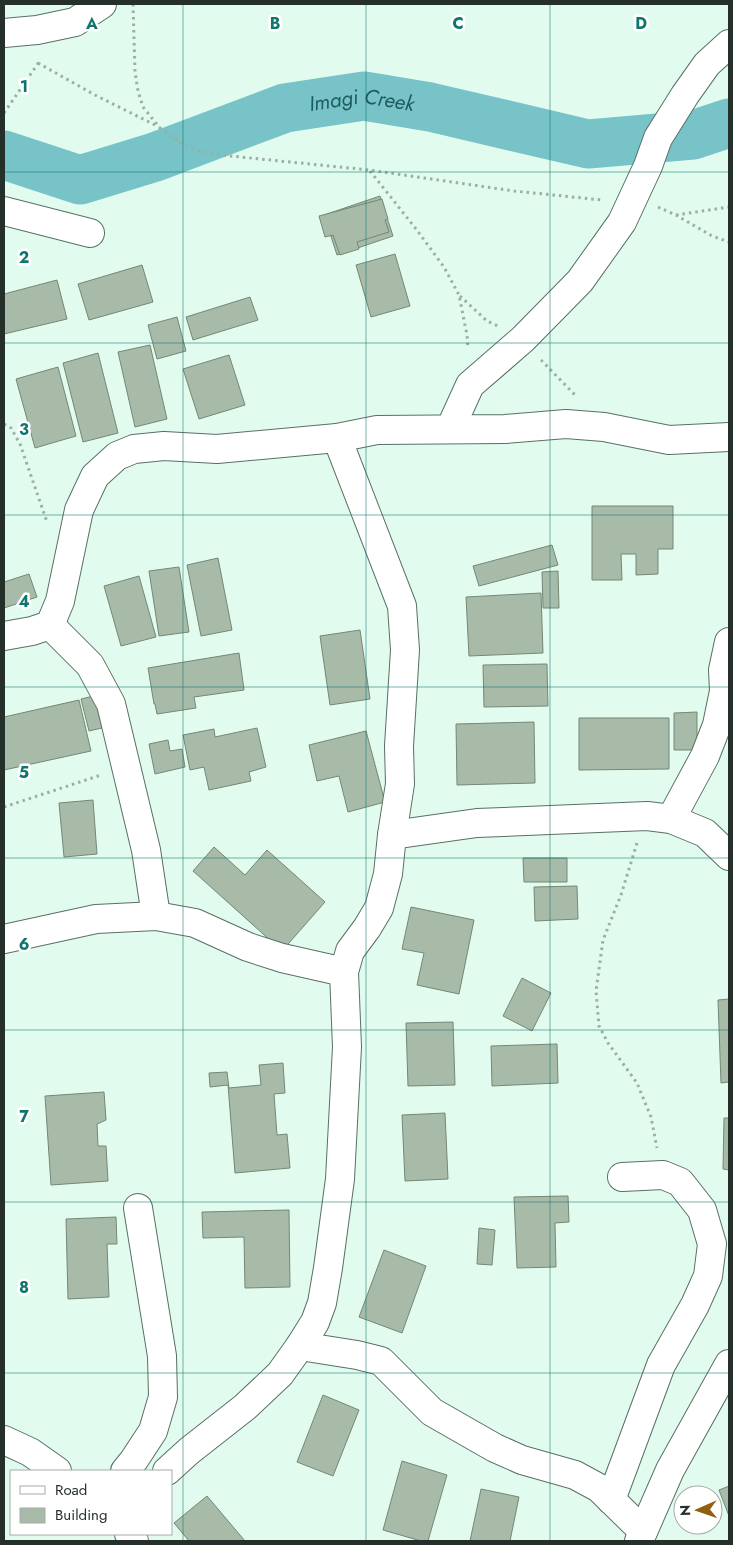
<svg xmlns="http://www.w3.org/2000/svg" width="733" height="1545" viewBox="0 0 733 1545" font-family="Jost,sans-serif">
	<rect width="100%" height="100%" fill="#e1fcee"/>
	<g fill="none" stroke-linecap="round" stroke-linejoin="round">
		<!-- river -->
		<path stroke="#77c3c7" stroke-width="49" id="s1" d="M 4,155 L 80,180 L 155,157 L 285,108 L 364,96 L 430,107 L 588,144 L 693,135 L 729,123"/>
	</g>
	<!-- building -->
	<g fill="#a7bba8" stroke="#758775">
		<polygon points="380,196 393,236 337,255 324,215"/>
		<polygon points="382,199 388,219 385,220 389,232 357,242 359,249 340,255 333,235 325,237 319,216"/>
		<polygon points="395,254 410,306 371,317 356,265"/>
		<polygon points="142,265 153,302 89,320 78,284"/>
		<polygon points="57,280 67,319 4,334 4,294"/>
		<polygon points="250,297 258,320 193,340 186,317"/>
		<polygon points="177,317 186,351 157,359 148,325"/>
		<polygon points="150,345 167,419 135,427 118,352"/>
		<polygon points="98,353 118,433 83,442 63,363"/>
		<polygon points="229,355 245,405 199,419 183,369"/>
		<polygon points="58,367 76,436 35,448 16,379"/>
		<polygon points="592,506 673,506 673,549 658,549 658,574 636,575 636,554 621,554 622,580 592,580"/>
		<polygon points="552,545 558,565 479,586 473,566"/>
		<polygon points="218,558 232,630 201,636 187,565"/>
		<polygon points="179,567 189,632 159,636 149,571"/>
		<polygon points="558,571 559,608 543,608 542,572"/>
		<polygon points="29,574 37,597 4,608 4,582"/>
		<polygon points="139,576 156,637 121,646 104,586"/>
		<polygon points="541,593 543,653 469,656 466,597"/>
		<polygon points="360,630 370,699 330,705 320,636"/>
		<polygon points="239,653 244,690 194,697 196,708 157,714 155,704 154,704 148,668"/>
		<polygon points="547,664 548,706 484,707 483,665"/>
		<polygon points="98,695 106,727 89,731 81,699"/>
		<polygon points="79,700 91,751 4,770 4,717"/>
		<polygon points="697,712 697,750 674,750 674,713"/>
		<polygon points="579,718 669,718 669,769 579,770"/>
		<polygon points="534,722 535,783 457,785 456,724"/>
		<polygon points="257,728 266,767 249,772 251,781 209,790 204,767 190,770 183,735 214,729 215,737"/>
		<polygon points="366,731 385,802 348,812 339,776 317,781 309,745"/>
		<polygon points="168,740 170,751 182,749 185,767 155,774 149,744"/>
		<polygon points="93,800 97,854 64,857 59,803"/>
		<polygon points="214,847 245,875 267,850 325,902 282,951 193,871"/>
		<polygon points="523,858 567,858 567,882 524,882"/>
		<polygon points="577,886 578,919 535,921 534,887"/>
		<polygon points="411,907 474,920 459,994 417,985 424,953 402,949"/>
		<polygon points="522,978 551,993 532,1031 503,1016"/>
		<polygon points="729,999 729,1082 721,1083 718,1000"/>
		<polygon points="453,1022 455,1085 408,1086 406,1023"/>
		<polygon points="557,1044 558,1083 492,1086 491,1046"/>
		<polygon points="283,1063 285,1093 274,1094 277,1135 287,1134 290,1168 235,1173 228,1085 210,1087 209,1073 227,1072 229,1088 261,1085 259,1065"/>
		<polygon points="104,1092 106,1120 97,1124 98,1146 106,1146 108,1181 51,1185 45,1096"/>
		<polygon points="445,1113 448,1179 405,1181 402,1115"/>
		<polygon points="724,1118 729,1118 729,1170 723,1169"/>
		<polygon points="568,1196 569,1222 555,1223 556,1267 517,1268 514,1197"/>
		<polygon points="289,1210 290,1287 245,1288 244,1237 203,1238 202,1212"/>
		<polygon points="116,1217 117,1244 107,1244 109,1297 68,1299 66,1219"/>
		<polygon points="479,1228 495,1230 492,1265 477,1264"/>
		<polygon points="384,1250 426,1266 402,1333 359,1317"/>
		<polygon points="323,1395 359,1410 333,1476 297,1462"/>
		<polygon points="402,1461 447,1475 428,1541 421,1541 383,1530"/>
		<polygon points="729,1486 729,1516 719,1490"/>
		<polygon points="481,1489 519,1497 510,1541 470,1541"/>
		<polygon points="207,1496 245,1541 189,1541 174,1523"/>
	</g>
	<g fill="none" stroke-linecap="round" stroke-linejoin="round">
		<defs>
			<g id="street">
				<polyline points="4,33 37,30 75,22 102,4"/>
				<polyline points="4,211 90,233"/>
				<polyline points="450,429 470,385 523,339 580,281 622,222 648,166 658,138 685,95 707,64 729,44"/>
				<polyline points="50,625 90,665 111,704 146,850 156,916"/>
				<polyline points="4,636 32,631 50,625 60,601 79,510 95,476 117,456 134,449 164,446 217,449 337,438 377,430 505,429 566,424 604,427 669,440 729,437"/>
				<polyline points="671,819 705,756 717,725 724,691 723,670 729,642"/>
				<polyline points="392,835 477,823 647,816 671,819 705,833 729,856"/>
				<polyline points="4,939 96,919 156,916 195,923 248,947 282,958 344,972"/>
				<polyline points="300,1346 357,1355 381,1361 432,1412 495,1448 522,1460 575,1475 599,1488 643,1531"/>
				<polyline points="4,1440 30,1452 57,1471"/>
				<polyline points="125,1471 134,1460 153,1431 163,1397 162,1356 138,1208"/>
				<polyline points="167,1471 189,1451 245,1407 280,1374 300,1346 315,1322 322,1303 328,1268 340,1179 347,1047 344,972 350,951 367,928 379,908 388,874 392,835 400,784 399,746 405,650 402,606 337,438"/>
				<polyline points="611,1500 661,1365 695,1305 708,1276 712,1244 702,1210 680,1182 663,1175 622,1177"/>
				<polyline points="129,1534 134,1541"/>
				<polyline points="639,1541 670,1470 729,1364"/>
			</g>
		</defs>
		<!-- street casing -->
		<use href="#street" stroke="#587064" stroke-width="30"/>
		<!-- path -->
		<g stroke="#9aafa5" stroke-width="3" stroke-dasharray="2.5 4" stroke-linecap="butt">
			<polyline points="133,4 135,72 138,91 143,107 160,128 185,146 211,154 369,170 514,191 602,200"/>
			<polyline points="38,63 95,95 159,127"/>
			<polyline points="4,113 39,62"/>
			<polyline points="370,171 416,229 444,267 459,295 467,335 468,349"/>
			<polyline points="658,207 676,215 712,236 729,242"/>
			<polyline points="676,215 729,207"/>
			<polyline points="460,296 487,321 498,326"/>
			<polyline points="541,360 577,397"/>
			<polyline points="4,424 11,428 20,444 47,522"/>
			<polyline points="4,807 101,775"/>
			<polyline points="637,843 621,895 603,940 596,991 599,1026 608,1043 637,1083 651,1117 657,1148"/>
		</g>
		<!-- street -->
		<use href="#street" stroke="#fff" stroke-width="28"/>
	</g>
	<!-- grid -->
	<path fill="none" stroke="#0f766e" stroke-width="1" stroke-opacity="0.55" d="M 183,4 L 183,1541M 366,4 L 366,1541M 550,4 L 550,1541M 4,172 L 729,172M 4,343 L 729,343M 4,515 L 729,515M 4,687 L 729,687M 4,858 L 729,858M 4,1030 L 729,1030M 4,1202 L 729,1202M 4,1373 L 729,1373"/>
	<g text-anchor="middle" stroke-width="5" stroke-linejoin="round" paint-order="stroke">
		<!-- water labels -->
		<g font-size="21" font-style="italic" fill="#1d5d61" stroke="#fff">
			<text dy="7" stroke="none"><textPath href="#s1" startOffset="375">Imagi Creek</textPath></text>
		</g>
	</g>
	<g font-size="16" text-anchor="middle" font-weight="bold" fill="#0f766e" stroke="#fff" stroke-width="5" stroke-linejoin="round" paint-order="stroke">
		<text x="92" y="29">A</text>
		<text x="275" y="29">B</text>
		<text x="458" y="29">C</text>
		<text x="641" y="29">D</text>
		<text x="24" y="92">1</text>
		<text x="24" y="263">2</text>
		<text x="24" y="435">3</text>
		<text x="24" y="607">4</text>
		<text x="24" y="778">5</text>
		<text x="24" y="950">6</text>
		<text x="24" y="1122">7</text>
		<text x="24" y="1293">8</text>
	</g>
	<!-- border -->
	<rect width="733" height="1545" fill="none" stroke="#25302b" stroke-width="10"/>
	<!-- legend -->
	<rect x="10" y="1470" width="162" height="65" fill="#ffffff" stroke="#a8acaa"/>
	<rect x="20" y="1486" width="25" height="8" fill="#ffffff" stroke="#a8acaa"/>
	<text x="55" y="1495" font-size="15" fill="#25302b">Road</text>
	<rect x="20" y="1508" width="25" height="15" fill="#a7bba8" stroke="#a8acaa"/>
	<text x="55" y="1520" font-size="15" fill="#25302b">Building</text>
	<!-- north arrow -->
	<g transform="translate(698 1510) rotate(268)"><circle r="24" fill="#ffffff" stroke="#a8acaa"/>
	<path d="M0-4L9 19L0 12L-9 19Z" fill="#91600f"/>
	<text y="-8" font-size="14" font-weight="bold" text-anchor="middle" fill="#25302b">N</text>
	</g>
</svg>
